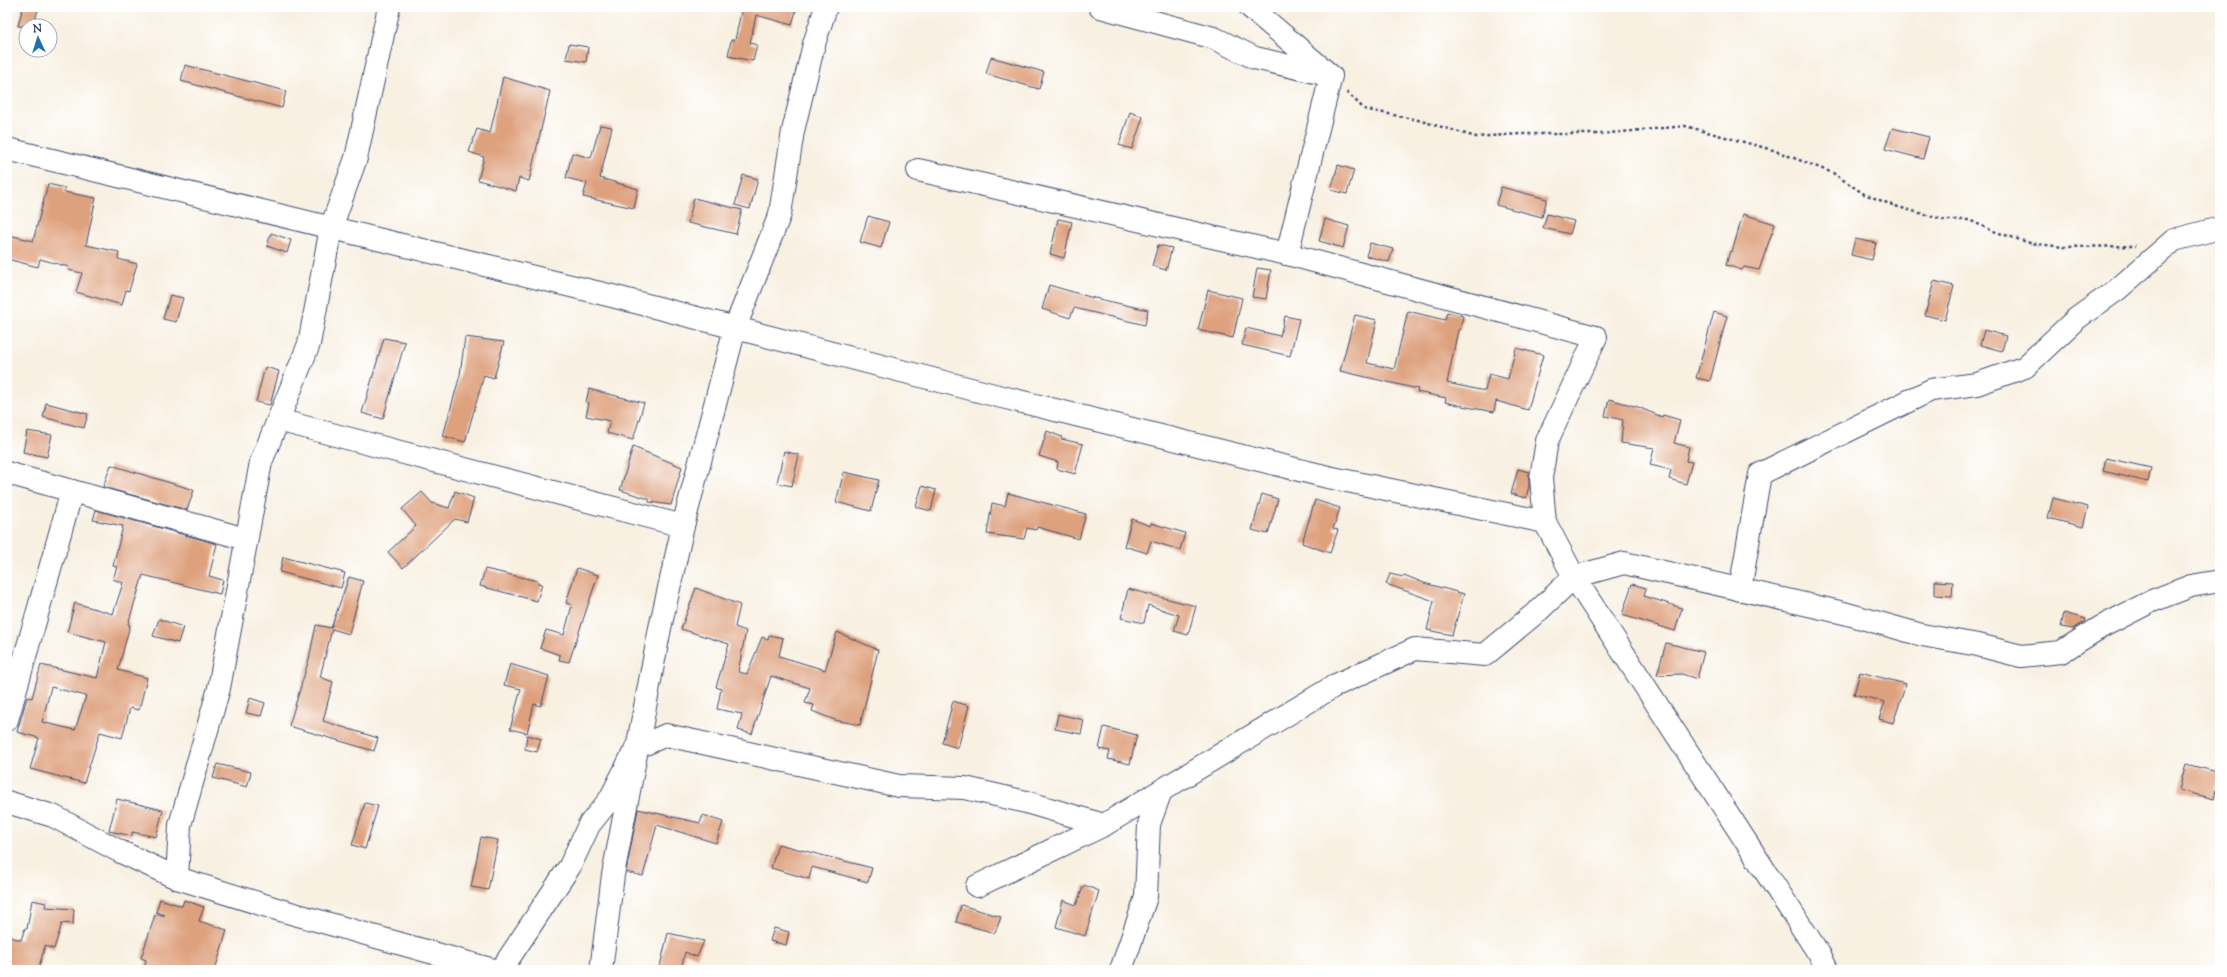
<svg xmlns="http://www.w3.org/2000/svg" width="2227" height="977" viewBox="0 0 2227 977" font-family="'Sorts Mill Goudy',serif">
	<rect width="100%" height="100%" fill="#fff"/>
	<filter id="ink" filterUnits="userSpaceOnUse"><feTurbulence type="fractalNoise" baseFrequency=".025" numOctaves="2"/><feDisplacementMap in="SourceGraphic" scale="8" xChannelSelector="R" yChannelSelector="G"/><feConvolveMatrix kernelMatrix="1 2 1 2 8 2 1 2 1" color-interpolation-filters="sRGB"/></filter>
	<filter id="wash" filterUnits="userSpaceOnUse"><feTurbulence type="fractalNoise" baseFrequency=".012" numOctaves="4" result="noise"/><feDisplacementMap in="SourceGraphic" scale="16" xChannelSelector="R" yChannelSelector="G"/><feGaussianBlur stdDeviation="0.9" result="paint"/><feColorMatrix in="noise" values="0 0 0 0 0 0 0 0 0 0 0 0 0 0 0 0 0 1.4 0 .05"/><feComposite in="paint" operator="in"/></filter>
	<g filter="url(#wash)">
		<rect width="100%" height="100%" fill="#f8f0e1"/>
		<g id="blocks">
			<!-- building -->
			<g fill="#dea17e" fill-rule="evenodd">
				<polygon points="23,7 39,7 33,26 18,26"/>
				<polygon points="742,7 781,7 796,11 792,25 756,15 750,43 757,45 753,61 728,56 731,40 735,40"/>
				<polygon points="569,44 588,47 586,62 566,59"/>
				<polygon points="991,57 1044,72 1039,89 986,74"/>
				<polygon points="185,65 286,91 282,108 181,81"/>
				<polygon points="503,77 550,91 529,181 519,178 516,191 478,180 484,157 469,152 477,129 490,133"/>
				<polygon points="1130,112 1143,117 1132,149 1119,145"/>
				<polygon points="600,125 612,127 600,178 638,189 634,208 583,197 587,183 566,178 572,153 591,158"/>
				<polygon points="1892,128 1929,137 1923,159 1885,149"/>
				<polygon points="1338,165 1354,170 1347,194 1331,190"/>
				<polygon points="743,175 758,179 750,209 735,205"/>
				<polygon points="48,184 65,188 64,192 96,198 86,245 119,252 118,259 137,264 129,291 126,290 122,305 76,292 82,273 68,270 69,267 40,259 38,267 7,259 7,247 10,235 33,241"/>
				<polygon points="1501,187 1547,199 1542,217 1496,205"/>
				<polygon points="694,198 742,210 736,234 688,223"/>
				<polygon points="1547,214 1574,221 1570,234 1543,228"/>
				<polygon points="1743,214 1775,224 1759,270 1744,267 1742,270 1726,265 1730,251 1732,252"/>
				<polygon points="868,216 889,222 881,248 860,242"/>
				<polygon points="1058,219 1072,222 1064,258 1050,254"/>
				<polygon points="1325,219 1349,226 1343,248 1319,241"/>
				<polygon points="271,233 291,240 287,253 267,246"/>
				<polygon points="1855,239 1876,243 1872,260 1851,255"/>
				<polygon points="1370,243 1393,249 1389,262 1366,256"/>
				<polygon points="1158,245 1172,248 1166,270 1152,266"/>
				<polygon points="1257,268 1271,270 1266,299 1252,297"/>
				<polygon points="1934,281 1954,286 1945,320 1925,315"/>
				<polygon points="1049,285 1090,297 1148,310 1145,325 1074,308 1070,318 1042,309"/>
				<polygon points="1208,290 1242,298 1233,338 1198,330"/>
				<polygon points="170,295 183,298 176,322 163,319"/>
				<polygon points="1408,311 1445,320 1447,312 1463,316 1460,330 1458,330 1447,383 1485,391 1489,374 1508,379 1516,348 1543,355 1528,410 1496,401 1494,412 1467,407 1445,402 1446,398 1417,392 1418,389 1340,371 1355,315 1377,320 1367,363 1394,369"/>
				<polygon points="1714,312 1727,316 1710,381 1696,378"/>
				<polygon points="1285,316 1299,319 1290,356 1242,345 1246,328 1280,336"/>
				<polygon points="1984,330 2006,336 2002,351 1980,345"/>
				<polygon points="465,337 504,342 494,378 484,375 465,442 443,436 460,375"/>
				<polygon points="384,338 405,342 383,419 362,413"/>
				<polygon points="265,367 279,371 270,405 256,402"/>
				<polygon points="589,389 644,403 633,440 607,433 610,421 586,416 589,403 586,402"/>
				<polygon points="1609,399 1638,407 1662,417 1663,415 1680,420 1674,443 1689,447 1686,461 1692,462 1686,484 1669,479 1671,470 1650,465 1654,448 1621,443 1623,420 1605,416"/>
				<polygon points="46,403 88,414 84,428 43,417"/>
				<polygon points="27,431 52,435 47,457 23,452"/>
				<polygon points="1047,431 1062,437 1061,439 1083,444 1075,474 1057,469 1058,462 1039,456"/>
				<polygon points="633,447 682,467 671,505 649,502 649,499 620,490"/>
				<polygon points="784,451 799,455 792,486 777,483"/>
				<polygon points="2106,458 2151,468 2148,482 2103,471"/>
				<polygon points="111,465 194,490 187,510 103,487"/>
				<polygon points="1518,469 1529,472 1529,486 1526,498 1511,494"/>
				<polygon points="844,472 879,480 871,511 836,502"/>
				<polygon points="922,486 936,490 931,511 916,507"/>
				<polygon points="455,491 474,498 467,522 455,519 403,568 388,552 416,526 402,509 422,492 432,503 449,508"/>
				<polygon points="1008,493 1086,514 1079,539 1037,527 1036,530 1027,528 1024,539 987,534 992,503 1005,506"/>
				<polygon points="1262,494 1278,499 1268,534 1252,530"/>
				<polygon points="2053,498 2088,507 2083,527 2048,518"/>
				<polygon points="1315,500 1340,508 1333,529 1338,530 1330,553 1302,543"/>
				<path d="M 96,510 L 217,544 L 209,576 L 223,580 L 220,594 L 143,575 L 128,624 L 130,625 L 118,670 L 147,678 L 139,710 L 130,708 L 122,738 L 100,732 L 84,783 L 30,769 L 39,738 L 17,732 L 27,697 L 32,698 L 41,665 L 97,678 L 106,642 L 67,632 L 75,603 L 113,614 L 123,583 L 113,579 L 117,567 L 113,566 L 123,526 L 93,520 ZM 51,687 L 86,696 L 75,730 L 42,722 Z"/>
				<polygon points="1132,519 1150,526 1151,523 1185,533 1180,550 1151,541 1147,553 1124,546"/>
				<polygon points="283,557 345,573 341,588 280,572"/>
				<polygon points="577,568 598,575 569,662 559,660 560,655 540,648 546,630 564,635 572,605 566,603"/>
				<polygon points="485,569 538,581 538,583 542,584 537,601 480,586"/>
				<polygon points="1390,574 1403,577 1404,575 1424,583 1464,594 1452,635 1427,630 1434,601 1386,584"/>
				<polygon points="349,577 363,581 349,634 332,629 320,677 333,682 323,721 378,738 374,751 289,726 309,659 316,625 331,628"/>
				<polygon points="1935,581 1953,582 1952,596 1935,595"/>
				<polygon points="1632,584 1646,588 1644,596 1682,608 1675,631 1622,615"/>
				<polygon points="696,588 740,605 735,627 746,631 738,672 747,674 762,637 768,640 769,635 783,638 779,656 825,670 837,632 878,650 860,725 835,720 812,711 814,705 805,703 810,688 771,676 752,734 738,730 742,714 717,709 721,689 716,687 729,644 681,629"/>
				<polygon points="1128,589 1196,606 1188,635 1174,631 1179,615 1148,605 1144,623 1121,618"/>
				<polygon points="2064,613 2086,619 2085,622 2073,629 2061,627"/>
				<polygon points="159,619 183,627 178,643 153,636"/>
				<polygon points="1666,643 1704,652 1697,679 1682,674 1657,675"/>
				<polygon points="510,664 549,676 541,706 534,704 527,733 510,729 521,689 504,685"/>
				<polygon points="1860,672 1906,684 1893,723 1879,719 1885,702 1854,694"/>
				<polygon points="250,698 265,703 261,716 246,713"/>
				<polygon points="953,701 969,706 958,748 942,743"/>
				<polygon points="1058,714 1084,720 1081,734 1055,729"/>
				<polygon points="1104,727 1137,735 1130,764 1108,759 1110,751 1099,749"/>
				<polygon points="527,735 541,739 537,752 525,749"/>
				<polygon points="217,764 251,772 247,787 213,778"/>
				<polygon points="2186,764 2220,773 2214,799 2179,790"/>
				<polygon points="117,799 163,810 156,837 132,832 132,836 109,831"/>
				<polygon points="365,803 378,806 365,849 352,845"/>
				<polygon points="638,809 700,823 703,815 723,822 716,843 657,825 643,876 626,872"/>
				<polygon points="481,837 498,840 488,890 471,887"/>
				<polygon points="778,844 872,868 868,882 812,867 809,879 771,868"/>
				<polygon points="1084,885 1099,891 1085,936 1056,927 1063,900 1076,905"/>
				<polygon points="160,899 182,906 184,900 204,907 199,921 227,930 215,970 144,970 146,960 141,958 155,915 165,915 156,912"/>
				<polygon points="32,900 46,903 45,907 74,909 73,924 62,923 54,949 45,946 38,970 12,970 13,966 7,965 7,936 21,940 25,928 27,929"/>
				<polygon points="961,905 1001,917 995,933 956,922"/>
				<polygon points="774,928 789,932 786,945 770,941"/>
				<polygon points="668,933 704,941 697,957 685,952 681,970 659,970"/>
			</g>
		</g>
	</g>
	<g filter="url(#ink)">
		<use href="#blocks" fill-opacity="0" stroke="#3c4c72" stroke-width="1"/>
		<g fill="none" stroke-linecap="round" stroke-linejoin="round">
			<defs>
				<g id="minor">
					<polyline points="1100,7 1214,38 1255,58 1328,75"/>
					<polyline points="1250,7 1331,76 1287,254"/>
					<polyline points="7,149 612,296 998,396 1328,477 1545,522"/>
					<polyline points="918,170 1287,254 1596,337 1547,441 1541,478 1545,522 1574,577 1821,957 1827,970"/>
					<polyline points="278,420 683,526"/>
					<polyline points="7,473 246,539"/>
					<polyline points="1740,590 1760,474 1931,390 1977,384 2025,367 2076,319 2118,289 2174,240 2220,228"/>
					<polyline points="7,720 72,491"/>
					<polyline points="7,802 53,816 119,851 177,878 280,910 494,970"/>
					<polyline points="177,878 180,825 219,688 261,462 309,344 331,228 356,158 389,7"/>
					<polyline points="977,886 1104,825 1336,685 1415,649 1485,655 1538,611 1574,577 1624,563 1844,613 1922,635 1978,645 2021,656 2061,652 2101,627 2152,601 2191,586 2220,581"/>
					<polyline points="501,970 570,866 589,825 610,799 636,748 666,735 899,786 965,788 1026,802 1104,825"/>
					<polyline points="601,970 613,875 660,628 683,526 735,328 780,214 793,131 814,44 826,7"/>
					<polyline points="1121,970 1146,897 1149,824 1161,791"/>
				</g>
			</defs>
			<!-- minor casing -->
			<use href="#minor" stroke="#3c4c72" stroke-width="24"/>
			<!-- path -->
			<polyline stroke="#3c4c72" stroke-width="2.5" stroke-dasharray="3 3" stroke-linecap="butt" points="1347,92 1364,109 1418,120 1476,137 1519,134 1600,134 1685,126 1773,150 1833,173 1864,194 1895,206 1944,220 1969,220 1993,231 2030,243 2063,247 2136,246"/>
			<!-- minor -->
			<use href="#minor" stroke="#fff" stroke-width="22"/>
		</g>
	</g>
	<!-- margin -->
	<rect width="2227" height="977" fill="none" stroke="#fff" stroke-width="24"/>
	<!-- north arrow -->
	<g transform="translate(38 38) rotate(356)"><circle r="19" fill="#ffffff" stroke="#a4acbf"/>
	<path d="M0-3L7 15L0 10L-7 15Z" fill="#1f6fb2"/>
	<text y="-6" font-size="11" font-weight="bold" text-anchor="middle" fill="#1b2f5e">N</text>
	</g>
</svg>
